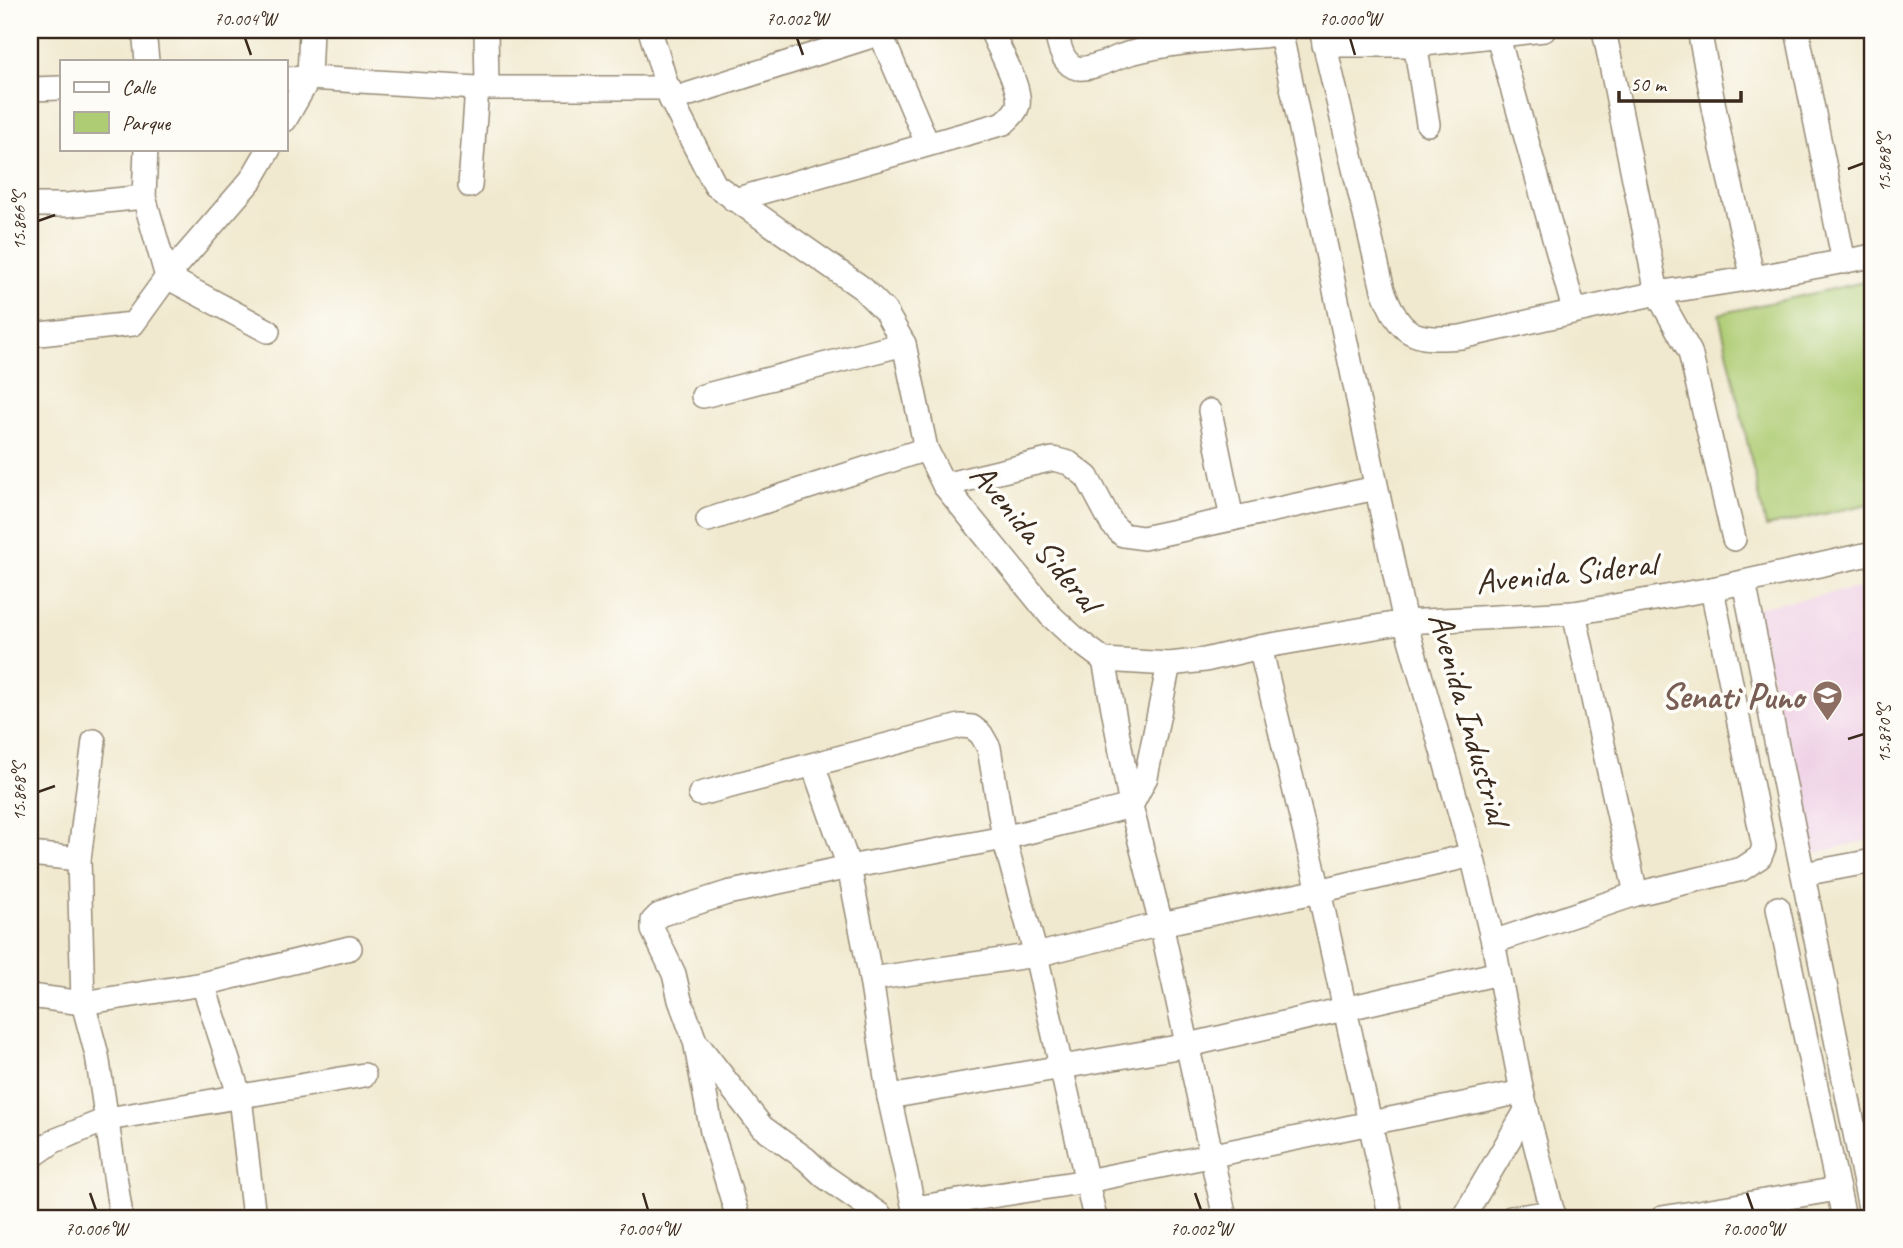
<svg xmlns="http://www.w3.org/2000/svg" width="1903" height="1248" viewBox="0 0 1903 1248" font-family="Caveat,sans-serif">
	<rect width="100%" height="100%" fill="#fdfcf7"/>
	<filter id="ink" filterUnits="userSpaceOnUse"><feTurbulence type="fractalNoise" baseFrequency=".0143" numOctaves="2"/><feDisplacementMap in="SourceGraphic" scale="14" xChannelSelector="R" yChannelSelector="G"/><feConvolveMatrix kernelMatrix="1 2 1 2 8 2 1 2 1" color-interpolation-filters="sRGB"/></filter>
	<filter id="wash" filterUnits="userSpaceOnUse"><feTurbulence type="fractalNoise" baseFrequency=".00686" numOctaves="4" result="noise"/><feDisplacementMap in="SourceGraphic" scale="28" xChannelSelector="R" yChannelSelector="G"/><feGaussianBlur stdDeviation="1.57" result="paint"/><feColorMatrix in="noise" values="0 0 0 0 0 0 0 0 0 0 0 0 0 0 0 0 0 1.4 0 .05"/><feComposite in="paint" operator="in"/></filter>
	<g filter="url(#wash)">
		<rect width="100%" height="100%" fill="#f1e9cf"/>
		<!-- built -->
		<polygon fill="#efd0e6" points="1873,585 1873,839 1811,854 1756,608"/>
		<!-- green -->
		<polygon fill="#aecc73" stroke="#747b48" stroke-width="2" points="1873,280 1873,503 1766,527 1719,314"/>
	</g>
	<g filter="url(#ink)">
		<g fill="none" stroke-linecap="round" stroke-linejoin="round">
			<defs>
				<g id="minor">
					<polyline points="144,30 147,61"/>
					<polyline points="486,30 487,87"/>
					<polyline points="650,30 671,100 715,185 862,288 885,311 904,344 926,449 944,485 1050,615 1076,639 1104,660 1169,664 1205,660 1260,647 1405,622 1574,613 1712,589 1873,553"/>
					<polyline points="879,30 927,143"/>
					<path d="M 1056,30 C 1058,42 1061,61 1074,67 C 1087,73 1117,56 1131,53 C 1179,40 1231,39 1281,34"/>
					<polyline points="1280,30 1405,622 1472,855 1493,942 1522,1092 1554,1218"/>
					<path d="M 1321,30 L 1383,290 C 1401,336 1412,341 1461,337 L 1657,293 L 1753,278 L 1873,256"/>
					<polyline points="1413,30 1428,124"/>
					<polyline points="1496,30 1574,310"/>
					<polyline points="1604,30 1657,293 1690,352 1734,539"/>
					<polyline points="1699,30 1722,148 1753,278"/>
					<polyline points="1797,30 1844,262"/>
					<polyline points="1324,45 1416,45 1544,30"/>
					<polyline points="285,79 309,78 477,88 669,88"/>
					<polyline points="30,89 61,88"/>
					<polyline points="671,100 881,33"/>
					<polyline points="285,120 309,78 311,30"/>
					<polyline points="146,149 144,197 167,277 268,331"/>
					<polyline points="470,186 477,88"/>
					<path d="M 734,200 L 1004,123 C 1009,118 1016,113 1018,105 C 1022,88 998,48 991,30"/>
					<polyline points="30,205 67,205 144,197"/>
					<polyline points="30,335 133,324 167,277 251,180 269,149"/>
					<polyline points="703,396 904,344"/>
					<polyline points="1210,411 1232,519"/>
					<polyline points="944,485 1053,459 1069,463 1087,477 1112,524 1123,535 1143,538 1376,488"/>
					<polyline points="708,520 926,449"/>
					<polyline points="1744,582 1872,1218"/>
					<polyline points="1574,613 1636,894"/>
					<polyline points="1260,647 1319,891 1391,1218"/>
					<polyline points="1104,660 1131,806 1161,924 1225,1218"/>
					<polyline points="94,741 79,859 83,1003 97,1055 120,1209 119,1218"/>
					<polyline points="813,765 849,867 871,979 889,1097 916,1218"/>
					<polyline points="700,794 960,726 972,727 981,734 989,748 1004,838 1036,955 1095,1218"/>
					<polyline points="30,854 79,859"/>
					<polyline points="1803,874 1873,861"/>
					<polyline points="1778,908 1844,1218"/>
					<polyline points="1493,942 1636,894 1742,869 1760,857 1764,847 1712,589"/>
					<polyline points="871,979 1036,955 1161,924 1319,891 1472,855"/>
					<polyline points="203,984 240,1097 254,1218"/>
					<polyline points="30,996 83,1003 203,984 350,948"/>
					<polyline points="699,1046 762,1127 806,1159 824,1176 880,1215"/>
					<polyline points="889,1097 1189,1045 1499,973"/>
					<polyline points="30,1158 54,1141 108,1119 364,1075"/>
					<polyline points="914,1208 1087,1181 1522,1092"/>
					<polyline points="738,1218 712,1132 695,1041 680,1000 674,974 653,930 653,921 659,915 727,893 849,867 1004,838 1131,806 1146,777 1169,664"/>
					<polyline points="1463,1218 1527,1109"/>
					<polyline points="1511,1218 1553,1212"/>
					<polyline points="1662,1218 1838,1189"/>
				</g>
			</defs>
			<!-- minor casing -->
			<use href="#minor" stroke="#968a76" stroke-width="26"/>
			<!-- minor -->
			<use href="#minor" stroke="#fff" stroke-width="23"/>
		</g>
	</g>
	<!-- ticks -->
	<path fill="none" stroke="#3b2a1e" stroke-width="2.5" d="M 245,38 L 251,55M 797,38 L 803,55M 1350,38 L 1355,55M 1848,169 L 1864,163M 38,221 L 55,215M 1848,739 L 1864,734M 38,792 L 55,786M 90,1193 L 96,1210M 643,1193 L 648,1210M 1195,1193 L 1201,1210M 1747,1193 L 1753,1210"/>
	<!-- icons -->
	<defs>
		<symbol id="university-pin" viewBox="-11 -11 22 30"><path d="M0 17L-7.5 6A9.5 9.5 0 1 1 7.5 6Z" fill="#8d6e63" stroke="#fdfcf7"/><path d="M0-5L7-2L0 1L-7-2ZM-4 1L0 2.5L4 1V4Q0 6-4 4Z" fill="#fff"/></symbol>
	</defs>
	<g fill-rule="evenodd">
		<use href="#university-pin" x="1810" y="678" width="35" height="47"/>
	</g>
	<g text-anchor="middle" stroke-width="7" stroke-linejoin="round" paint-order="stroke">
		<!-- street labels -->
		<g font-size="35" fill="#3b2a1e" stroke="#fdfcf7">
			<text transform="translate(1036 537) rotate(50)" y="12">Avenida Sideral</text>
			<text transform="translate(1566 572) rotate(-6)" y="12">Avenida Sideral</text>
			<text transform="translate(1470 718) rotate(74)" y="12">Avenida Industrial</text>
		</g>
		<!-- education labels -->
		<g font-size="35" font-weight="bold" fill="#785e54" stroke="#fdfcf7" text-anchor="end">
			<text x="1804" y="708">Senati Puno</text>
		</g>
	</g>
	<!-- margin -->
	<rect width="1903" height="1248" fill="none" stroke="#fdfcf7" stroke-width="77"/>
	<!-- legend -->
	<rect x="60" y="60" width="228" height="91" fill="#fdfcf7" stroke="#afa8a0" stroke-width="2"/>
	<rect x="74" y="82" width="35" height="10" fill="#ffffff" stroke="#afa8a0" stroke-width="2"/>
	<text x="122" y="94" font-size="21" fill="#3b2a1e">Calle</text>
	<rect x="74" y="112" width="35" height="21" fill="#aecc73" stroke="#afa8a0" stroke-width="2"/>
	<text x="122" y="130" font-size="21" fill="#3b2a1e">Parque</text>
	<!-- scale -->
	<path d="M1619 91v10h122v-10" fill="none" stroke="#3b2a1e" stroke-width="3.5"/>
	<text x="1630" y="91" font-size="21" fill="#3b2a1e" stroke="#fdfcf7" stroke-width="5" paint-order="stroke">50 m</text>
	<rect x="38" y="38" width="1826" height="1172" fill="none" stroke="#3b2a1e" stroke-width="2.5"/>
	<g font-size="18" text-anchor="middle" fill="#3b2a1e">
		<text x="245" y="25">70.004°W</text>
		<text x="797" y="25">70.002°W</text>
		<text x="1350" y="25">70.000°W</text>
		<text transform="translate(1884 163) rotate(-90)" y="6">15.868°S</text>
		<text transform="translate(19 221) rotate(-90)" y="6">15.866°S</text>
		<text transform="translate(1884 734) rotate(-90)" y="6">15.870°S</text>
		<text transform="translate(19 792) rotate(-90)" y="6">15.868°S</text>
		<text x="96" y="1235">70.006°W</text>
		<text x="648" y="1235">70.004°W</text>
		<text x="1201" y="1235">70.002°W</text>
		<text x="1753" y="1235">70.000°W</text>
	</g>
</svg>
